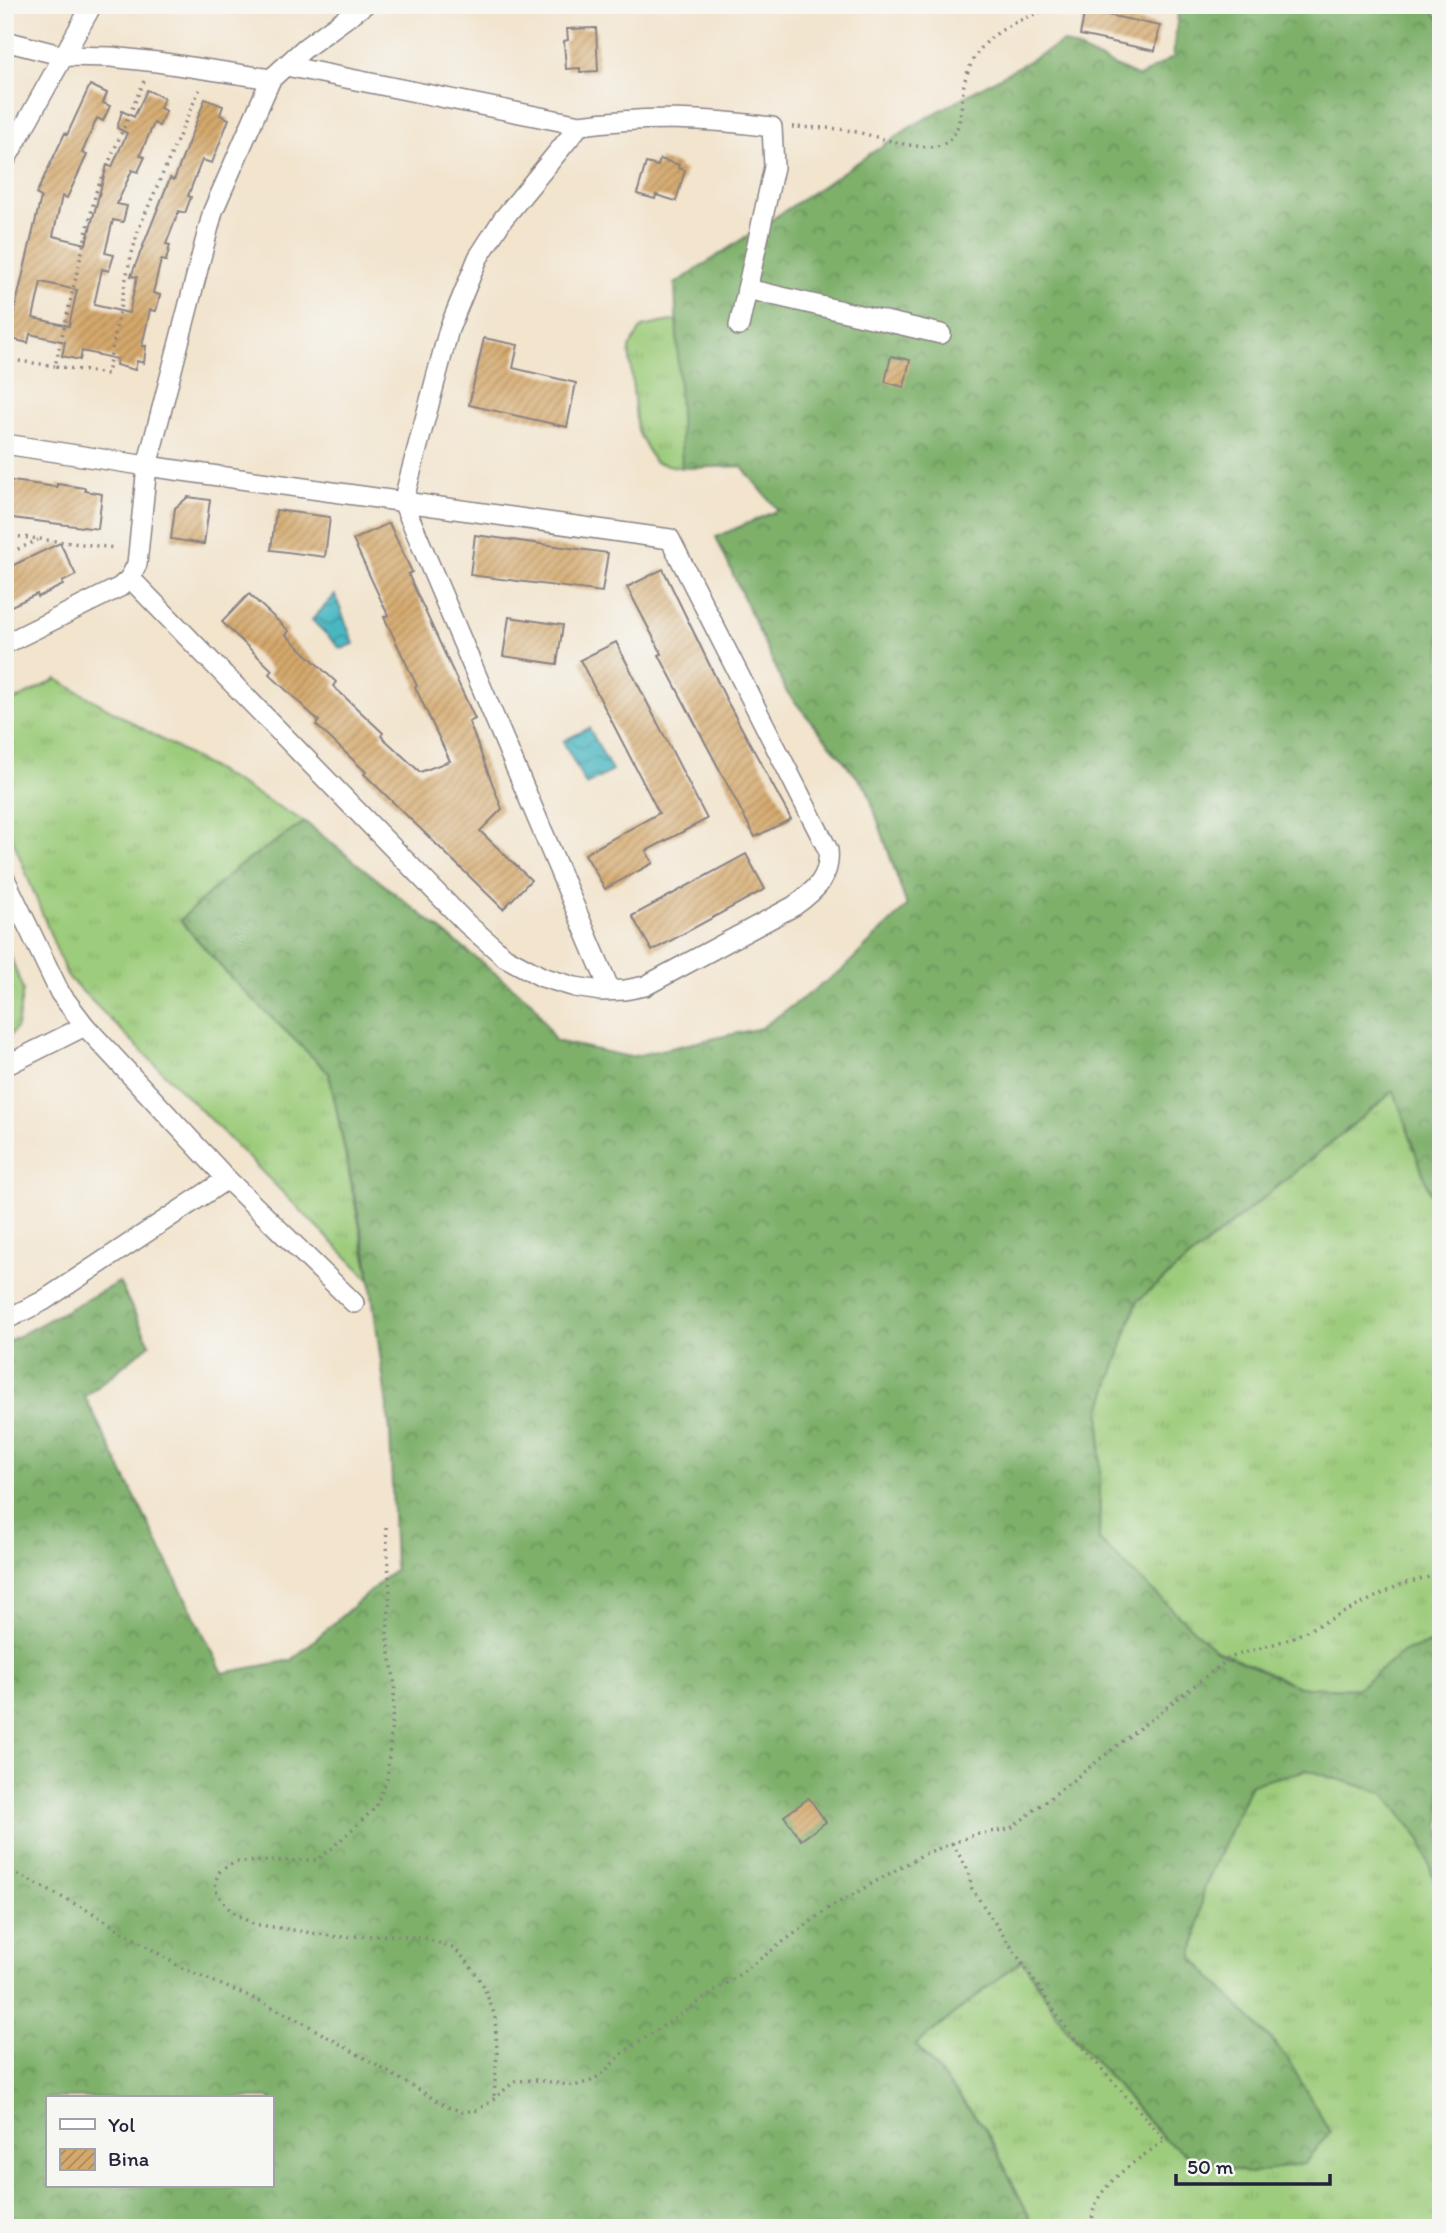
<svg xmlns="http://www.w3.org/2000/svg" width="1446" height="2233" viewBox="0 0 1446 2233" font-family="Itim,sans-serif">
	<defs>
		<pattern id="grass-tufts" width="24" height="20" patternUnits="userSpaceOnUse" patternTransform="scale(1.75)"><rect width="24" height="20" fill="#9dcc7b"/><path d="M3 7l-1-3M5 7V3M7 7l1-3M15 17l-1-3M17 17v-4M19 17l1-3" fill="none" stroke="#87af6b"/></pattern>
		<pattern id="forest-crowns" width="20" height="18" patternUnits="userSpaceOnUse" patternTransform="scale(1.75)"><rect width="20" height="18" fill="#7eb06b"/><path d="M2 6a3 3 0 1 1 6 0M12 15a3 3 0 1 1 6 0" fill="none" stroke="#678f59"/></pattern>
		<pattern id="water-waves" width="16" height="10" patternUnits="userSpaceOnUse" patternTransform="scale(1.75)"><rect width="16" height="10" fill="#48b7c1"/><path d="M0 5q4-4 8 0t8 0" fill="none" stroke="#3c949e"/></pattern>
		<pattern id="building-hatch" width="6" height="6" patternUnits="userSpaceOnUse" patternTransform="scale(1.75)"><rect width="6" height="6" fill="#d5a96c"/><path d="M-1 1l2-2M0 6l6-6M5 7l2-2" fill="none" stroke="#ac895a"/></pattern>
	</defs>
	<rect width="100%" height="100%" fill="#f6f6f2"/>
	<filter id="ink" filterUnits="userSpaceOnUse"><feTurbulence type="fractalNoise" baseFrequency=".0143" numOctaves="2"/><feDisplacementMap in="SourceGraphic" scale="14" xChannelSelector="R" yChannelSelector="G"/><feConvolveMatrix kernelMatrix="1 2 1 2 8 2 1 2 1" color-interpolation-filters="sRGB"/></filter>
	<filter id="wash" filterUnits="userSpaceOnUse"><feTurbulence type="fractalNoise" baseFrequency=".00686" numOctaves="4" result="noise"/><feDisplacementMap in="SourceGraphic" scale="28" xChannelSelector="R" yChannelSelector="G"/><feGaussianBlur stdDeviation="1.57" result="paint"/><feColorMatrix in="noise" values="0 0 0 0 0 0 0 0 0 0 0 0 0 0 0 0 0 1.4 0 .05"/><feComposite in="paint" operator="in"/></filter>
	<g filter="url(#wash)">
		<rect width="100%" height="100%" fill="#f2e4cd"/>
		<!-- grass -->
		<g fill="url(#grass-tufts)" stroke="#60775b" stroke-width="2">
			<polygon points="676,320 702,332 741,466 682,468 654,462 637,430 629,348 642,327"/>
			<polygon points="57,679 305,822 236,868 180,920 231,978 329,1073 370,1280 67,976 5,820 5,705"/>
			<polygon points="5,941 23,990 17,1027 5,1041"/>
			<polygon points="1394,1091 1435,1207 1441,1206 1441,1641 1405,1651 1356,1689 1299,1687 1214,1649 1099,1540 1101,1409 1137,1301"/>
			<polygon points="1307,1770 1384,1793 1421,1840 1441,1900 1441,2228 1035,2228 985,2128 916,2045 1022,1959 1068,2031 1165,2140 1286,2056 1193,1958 1204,1888 1251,1784"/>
		</g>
		<!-- forest -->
		<path fill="url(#forest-crowns)" stroke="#506953" stroke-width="2" fill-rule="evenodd" d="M 1179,5 L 1429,5 L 1441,21 L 1441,1206 L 1435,1208 L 1394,1091 L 1137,1301 L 1101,1409 L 1099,1540 L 1214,1649 L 1299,1687 L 1356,1689 L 1405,1651 L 1441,1641 L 1441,1900 L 1421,1840 L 1384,1793 L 1307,1770 L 1251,1784 L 1204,1888 L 1193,1958 L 1286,2056 L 1330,2132 L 1304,2163 L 1250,2174 L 1190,2156 L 1165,2140 L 1068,2031 L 1022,1960 L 916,2045 L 985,2128 L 1035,2228 L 5,2228 L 5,1343 L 119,1282 L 150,1344 L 85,1397 L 223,1673 L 292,1660 L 395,1569 L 390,1430 L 384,1384 L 367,1257 L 329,1073 L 231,978 L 180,920 L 236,868 L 305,822 L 534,1004 L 555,1041 L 630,1057 L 761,1028 L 842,970 L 907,906 L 867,789 L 786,691 L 716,537 L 778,510 L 741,466 L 682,468 L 675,284 L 912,126 L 1063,42 L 1139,77 L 1173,57 ZM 47,2098 L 271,2098 L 271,2186 L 47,2186 Z"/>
		<!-- water -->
		<g fill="url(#water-waves)" stroke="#356c7e" stroke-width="2">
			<polygon points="335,595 354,644 341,649 312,620"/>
			<polygon points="589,728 612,771 586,785 563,741"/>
		</g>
		<g id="blocks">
			<!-- building -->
			<g fill="url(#building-hatch)" fill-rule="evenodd">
				<polygon points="1085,10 1160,26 1155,51 1080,35"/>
				<polygon points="596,28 598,71 580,72 580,68 566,69 564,41 568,40 567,29"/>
				<path d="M 90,85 L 107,93 L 103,103 L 110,106 L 103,121 L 97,118 L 82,153 L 87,155 L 67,198 L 62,196 L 53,236 L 86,244 L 107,165 L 112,167 L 127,133 L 117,128 L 122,111 L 134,117 L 147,90 L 164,98 L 160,108 L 166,111 L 159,126 L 154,123 L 140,155 L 145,157 L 138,172 L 132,170 L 117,204 L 127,206 L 123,222 L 113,220 L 105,253 L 114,255 L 109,271 L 102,269 L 94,305 L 129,313 L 137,277 L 131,276 L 170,178 L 174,180 L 205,99 L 223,106 L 220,115 L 229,119 L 212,163 L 202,160 L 188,196 L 191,197 L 185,213 L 179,211 L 166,244 L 170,245 L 166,261 L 161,260 L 153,293 L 160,295 L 156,311 L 150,310 L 142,346 L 146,346 L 144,363 L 137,361 L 135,370 L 116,365 L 117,359 L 82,351 L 80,360 L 62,356 L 65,342 L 30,334 L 28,343 L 8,338 L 41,197 L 36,194 L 65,133 L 67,135 ZM 41,282 L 77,290 L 69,326 L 33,318 Z"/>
				<polygon points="660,159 679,165 678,168 685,170 676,201 656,195 655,199 637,194 646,163 658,166"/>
				<polygon points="484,338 518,345 513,368 576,383 567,427 469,405"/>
				<polygon points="891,356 910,360 904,387 885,382"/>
				<polygon points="5,480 57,487 57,484 85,488 85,491 102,494 98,529 5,517"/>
				<polygon points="188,497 210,500 204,544 171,539 175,508"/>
				<polygon points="276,510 330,517 325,557 271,550"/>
				<polygon points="389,523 412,572 408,574 475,719 469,722 502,809 480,831 531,880 503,909 364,774 366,772 316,725 319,721 269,674 272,670 222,622 249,594 289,631 286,635 336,682 333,686 383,733 381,736 420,772 450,761 415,687 417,686 384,617 388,615 353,540"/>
				<polygon points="475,535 608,553 602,592 470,575"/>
				<polygon points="60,543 76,575 62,582 63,585 38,597 37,594 5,609 5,569"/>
				<polygon points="663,569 728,703 791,819 755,837 659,655 662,654 627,587"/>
				<polygon points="509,617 563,625 557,664 503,656"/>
				<polygon points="616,642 707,819 646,851 653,863 605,889 585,854 659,813 580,660"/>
				<polygon points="746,854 765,889 652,951 632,916"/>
				<polygon points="809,1798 826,1822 801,1840 784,1816"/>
			</g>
		</g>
	</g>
	<g filter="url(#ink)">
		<use href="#blocks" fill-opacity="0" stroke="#8a8384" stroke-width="2"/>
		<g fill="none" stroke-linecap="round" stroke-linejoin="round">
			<defs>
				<g id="minor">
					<polyline points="5,41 64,56 111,57 157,62 271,79 305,48 364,5"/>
					<polyline points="286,66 580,125 503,219 478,258 449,329 403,502 610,990"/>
					<path d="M 580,125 C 648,116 704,118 772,127 L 774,167 L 739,326"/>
					<polyline points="5,161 92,5"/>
					<polyline points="747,289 941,334"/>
					<polyline points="5,444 147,466 137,564 130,578 120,587 5,644"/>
					<path d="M 130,578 L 467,924 L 505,957 L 542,977 L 575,987 L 601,991 L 625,990 L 645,986 L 794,906 C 815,891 831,877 828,850 L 670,539 L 147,466 L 213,211 L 271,79"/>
					<polyline points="5,879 60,993 85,1026 227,1179 354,1303"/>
					<polyline points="5,1066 85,1026"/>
					<polyline points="5,1320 43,1301 227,1179"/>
				</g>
			</defs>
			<!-- minor casing -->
			<use href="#minor" stroke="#8a8384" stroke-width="22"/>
			<!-- path -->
			<g stroke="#8a8384" stroke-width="3.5" stroke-dasharray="2 5" stroke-linecap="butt">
				<polyline points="144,81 96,192 55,366 107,374 129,264 139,228 201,86"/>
				<path d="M 792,127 C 809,128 828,127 846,130 C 870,133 918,153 940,145 C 964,138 960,104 964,84 C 967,71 974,56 983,46 C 1004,23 1035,13 1064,5"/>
				<polyline points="5,359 55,366"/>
				<polyline points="5,535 115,548"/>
				<polyline points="5,555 38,540"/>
				<polyline points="386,1527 390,1593 387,1634 395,1686 387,1779 376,1807 331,1849 317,1860 235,1862 220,1871 215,1882 217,1894 231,1911 253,1924 338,1937 390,1935 425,1938 455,1949 470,1965 484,1987 495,2016 497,2053 494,2096"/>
				<path d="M 952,1843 L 968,1870 L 972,1889 L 1068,2031 L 1165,2140 C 1140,2159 1083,2191 1094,2228"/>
				<polyline points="5,1868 91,1912 182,1968 262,2002 304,2023 448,2107 463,2112 477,2110 490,2102 515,2081 538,2080 574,2086 591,2081 601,2075 623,2053 733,1979 829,1908 924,1854 977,1834 1010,1829 1231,1657 1290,1639 1402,1584 1441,1574"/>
			</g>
			<!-- minor -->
			<use href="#minor" stroke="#fff" stroke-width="19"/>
		</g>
	</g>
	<!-- margin -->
	<rect width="1446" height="2233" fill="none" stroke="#f6f6f2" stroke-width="28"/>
	<!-- legend -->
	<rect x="46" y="2096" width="228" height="91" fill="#f6f6f2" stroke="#a1a1a9" stroke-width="2"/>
	<rect x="60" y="2119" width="35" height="10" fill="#ffffff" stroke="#a1a1a9" stroke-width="2"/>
	<text x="108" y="2132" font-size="21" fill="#22223b">Yol</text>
	<rect x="60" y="2149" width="35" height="21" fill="url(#building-hatch)" stroke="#a1a1a9" stroke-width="2"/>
	<text x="108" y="2166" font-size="21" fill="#22223b">Bina</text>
	<!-- scale -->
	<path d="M1176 2174v10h154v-10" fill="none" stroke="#22223b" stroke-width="3.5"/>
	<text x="1187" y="2174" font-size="21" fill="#22223b" stroke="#f6f6f2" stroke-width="5" paint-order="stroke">50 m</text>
</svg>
